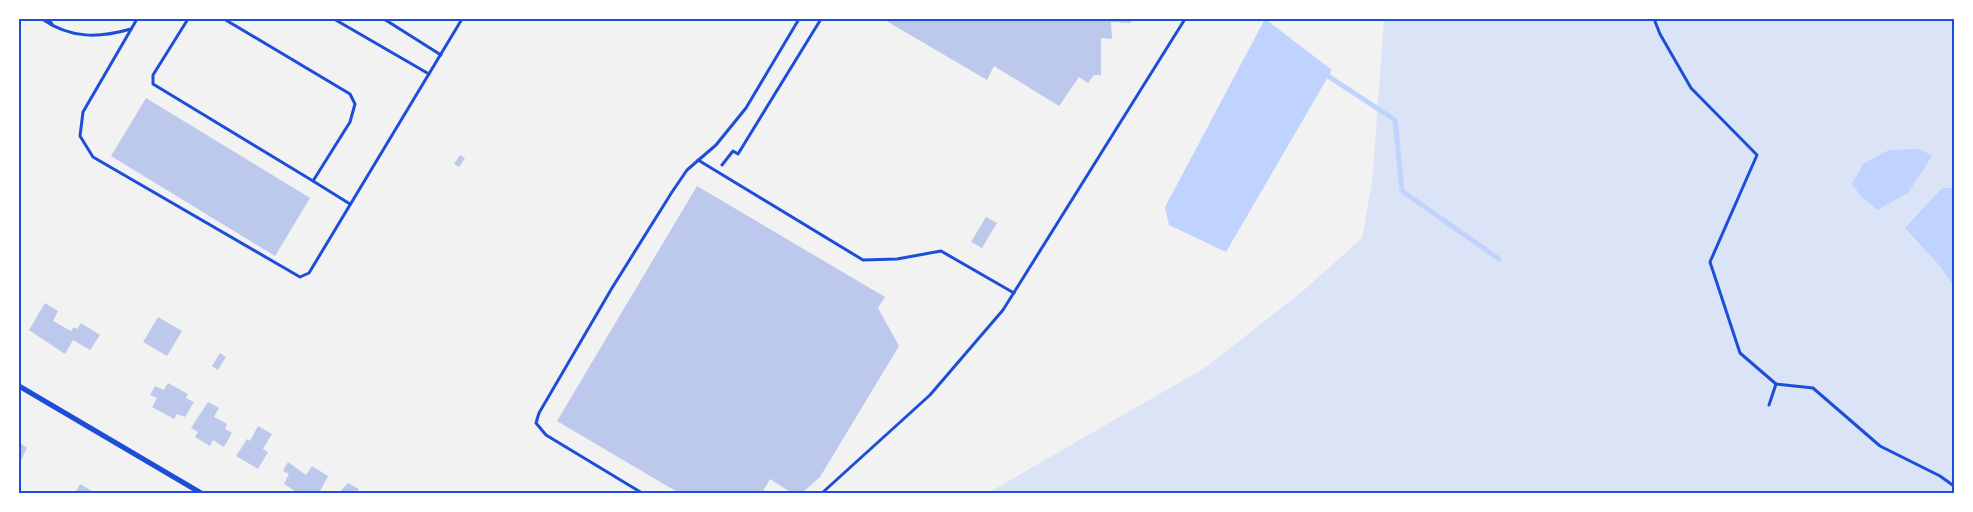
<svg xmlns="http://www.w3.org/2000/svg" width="1973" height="512" viewBox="0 0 1973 512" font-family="Overpass,sans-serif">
	<rect width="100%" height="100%" fill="#f2f2f2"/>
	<!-- green -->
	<polygon fill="#dbe4f7" points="1384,19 1954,19 1954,493 988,493 1206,367 1304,290 1362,238 1372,183"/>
	<!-- water -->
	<g fill="#bfd3fe">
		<polygon points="1265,19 1332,70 1226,252 1169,225 1165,207"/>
		<polygon points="1920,149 1932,156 1908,193 1877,210 1861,196 1852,184 1863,164 1889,150"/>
		<polygon points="1942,188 1952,188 1954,193 1954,286 1939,265 1905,228"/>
	</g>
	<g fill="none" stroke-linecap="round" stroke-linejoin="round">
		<!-- stream -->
		<polyline stroke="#bfd3fe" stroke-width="5" points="1328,76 1395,120 1402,191 1499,259"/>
	</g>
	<!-- building -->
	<g fill="#bdc9ec">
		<polygon points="883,19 1131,19 1131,23 1111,22 1112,39 1101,38 1101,75 1094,75 1088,83 1079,77 1059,106 994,66 987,80"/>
		<polygon points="146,98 310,198 275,256 111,156"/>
		<polygon points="460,155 465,158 459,167 454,164"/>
		<polygon points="697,186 885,297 878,308 899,346 820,477 802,493 792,493 770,479 762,493 679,493 557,421"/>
		<polygon points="986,217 997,223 982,248 971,242"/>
		<polygon points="45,303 58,311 53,321 71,331 74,327 77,329 81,323 100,335 90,350 73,340 65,354 29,330"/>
		<polygon points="158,317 182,331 167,356 143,342"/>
		<polygon points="220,353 226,357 218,370 212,366"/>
		<polygon points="168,383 188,394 186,398 194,402 185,417 177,414 174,419 152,407 157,398 150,395 155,386 164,390"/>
		<polygon points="208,402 219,408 214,417 227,424 225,429 232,433 224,447 213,440 210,446 195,437 198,432 191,428"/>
		<polygon points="258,426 272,434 263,449 268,452 258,469 236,456 247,439 250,441"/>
		<polygon points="19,442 27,448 19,464"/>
		<polygon points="288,462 306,475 312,466 328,476 319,493 298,493 284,484 289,474 283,471"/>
		<polygon points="348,483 359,489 356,493 339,493"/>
		<polygon points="80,484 95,493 75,493"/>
	</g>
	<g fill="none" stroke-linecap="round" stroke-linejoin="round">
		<!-- path -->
		<g stroke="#1d4ed8" stroke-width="3">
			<polyline points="1654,19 1660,34 1691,88 1757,155 1710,262 1740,353 1776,384 1813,388 1880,446 1940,476 1954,486"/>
			<polyline points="722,165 733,151 738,154 821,19"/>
			<polyline points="1769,405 1776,384"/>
		</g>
		<!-- service -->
		<g stroke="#1d4ed8" stroke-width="3">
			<path d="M 42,19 C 71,39 99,38 131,29"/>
			<polyline points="48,19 52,24"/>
			<polyline points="137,19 83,112 80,136 93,157 300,277 309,273 462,19"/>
			<polyline points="188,19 153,75 153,84 313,181"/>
			<polyline points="224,19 350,94 355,104 350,122 313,181 350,204"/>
			<polyline points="334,19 429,74"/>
			<polyline points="384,19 441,55"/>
			<polyline points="698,160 863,260 897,259 941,251 1014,293"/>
			<polyline points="642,493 546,435 536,423 539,413 612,288 672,192 687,170 716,145 746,108 799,19"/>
			<polyline points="822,493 930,395 1003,310 1185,19"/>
		</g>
		<!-- minor -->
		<polyline stroke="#1d4ed8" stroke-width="5" points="19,386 201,493"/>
	</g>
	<!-- border -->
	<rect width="1973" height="512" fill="none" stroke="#ffffff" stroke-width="40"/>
	<rect x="20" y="20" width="1933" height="472" fill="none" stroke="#1d4ed8" stroke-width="2"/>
</svg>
